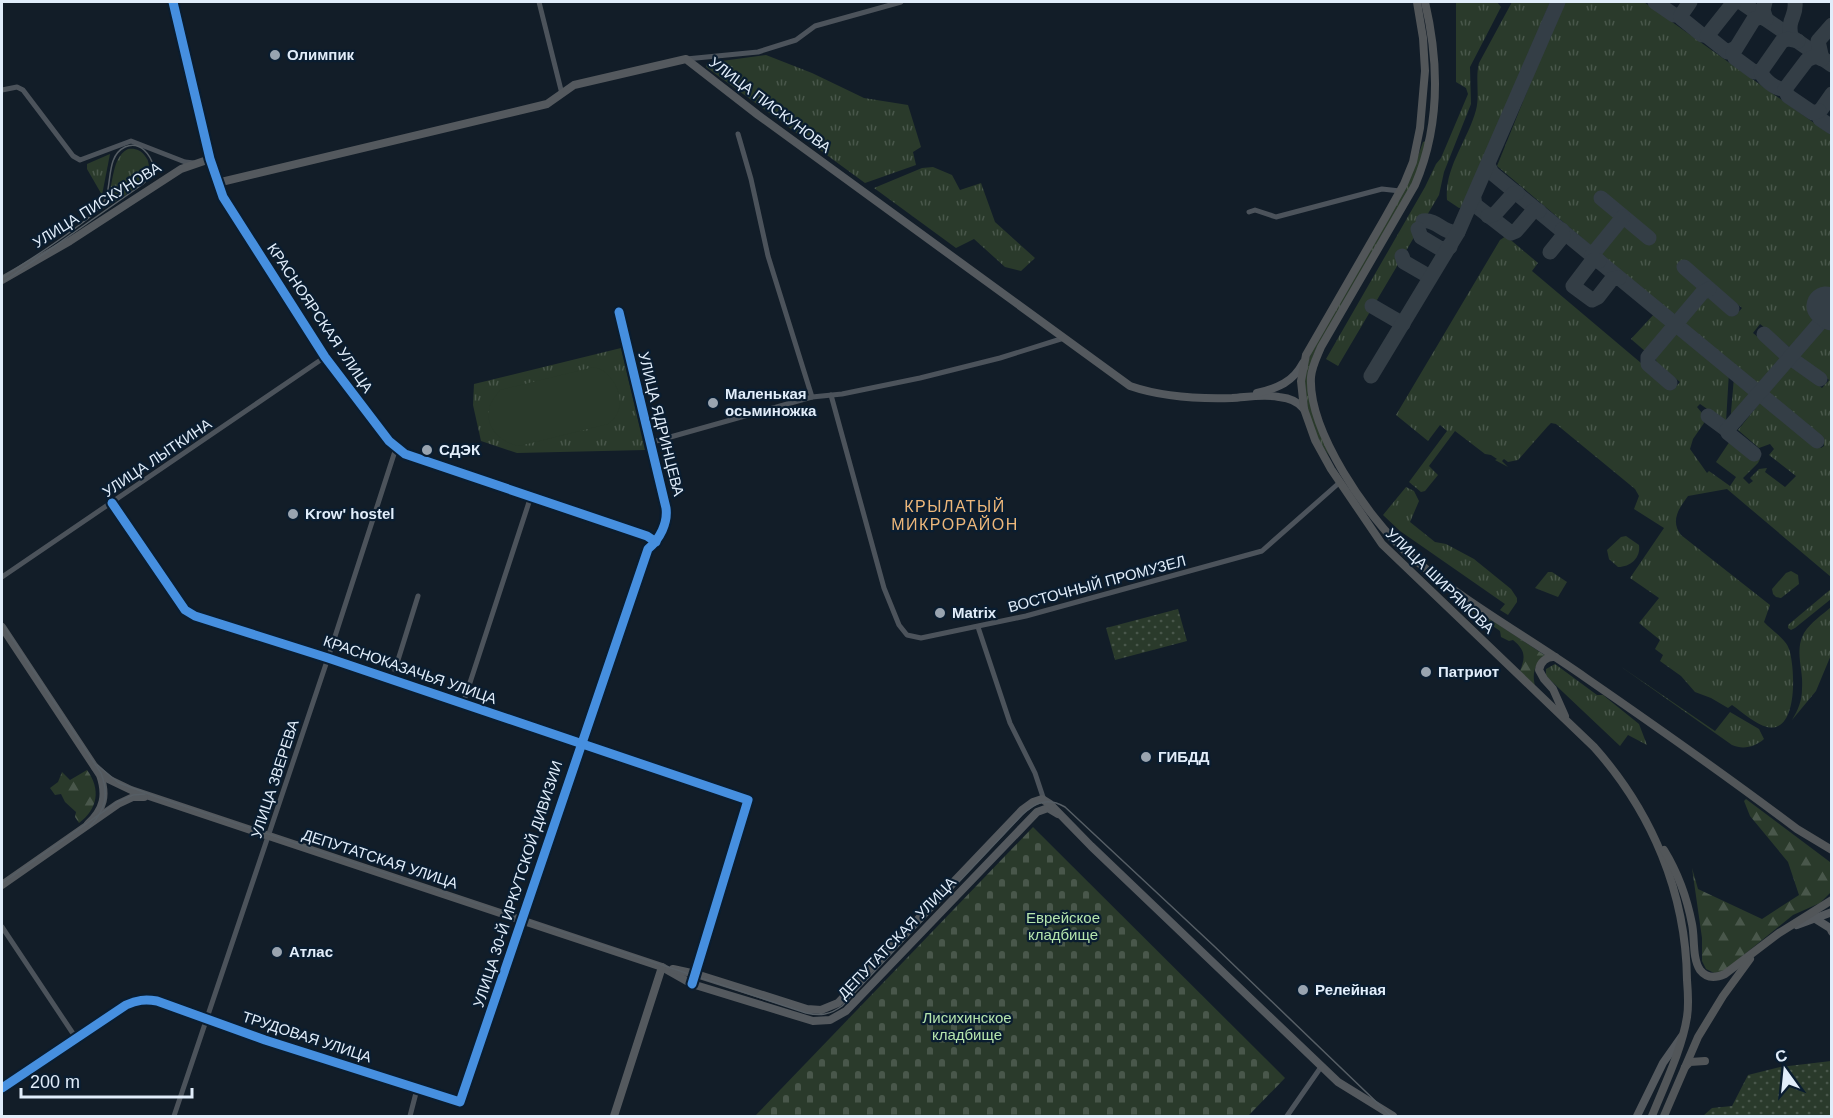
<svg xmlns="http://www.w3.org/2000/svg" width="1833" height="1118" viewBox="0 0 1833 1118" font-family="Arial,sans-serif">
	<defs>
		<pattern id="grass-tufts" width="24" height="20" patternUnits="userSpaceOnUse" patternTransform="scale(1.5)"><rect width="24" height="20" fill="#2a3a2b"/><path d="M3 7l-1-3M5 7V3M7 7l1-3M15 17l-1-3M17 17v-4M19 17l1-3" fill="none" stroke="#49574b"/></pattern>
		<pattern id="forest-firs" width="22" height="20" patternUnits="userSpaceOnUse" patternTransform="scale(1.5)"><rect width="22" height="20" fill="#2a3a2b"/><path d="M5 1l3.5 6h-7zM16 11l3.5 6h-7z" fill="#49574b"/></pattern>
		<pattern id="cemetery-stones" width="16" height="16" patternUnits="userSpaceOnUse" patternTransform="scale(1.5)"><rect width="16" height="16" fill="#2a3a2b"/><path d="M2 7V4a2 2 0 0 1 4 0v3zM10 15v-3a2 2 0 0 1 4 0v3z" fill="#49574b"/></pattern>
		<pattern id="park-dots" width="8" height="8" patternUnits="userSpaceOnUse" patternTransform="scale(1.5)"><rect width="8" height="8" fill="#2a3a2b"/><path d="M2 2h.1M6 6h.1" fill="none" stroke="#49574b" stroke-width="1.8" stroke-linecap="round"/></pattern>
	</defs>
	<rect width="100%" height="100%" fill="#121d28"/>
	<!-- grass -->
	<g fill="url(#grass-tufts)">
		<polygon points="1456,2 1497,2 1501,7 1470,67 1471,104 1444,172 1439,195 1338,366 1326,359 1425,187 1436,164 1441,158 1468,94 1466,88 1456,82"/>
		<path d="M 1512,2 L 1550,2 L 1465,207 L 1459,208 L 1447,200 C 1444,168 1468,140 1476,110 C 1480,95 1475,78 1479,63 Z"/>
		<polygon points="1563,2 1644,2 1831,135 1831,295 1823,289 1814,299 1827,311 1793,350 1760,324 1753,333 1785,359 1761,387 1687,327 1685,321 1708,294 1735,316 1742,308 1684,260 1678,268 1703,290 1681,315 1675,317 1599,253 1622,223 1650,245 1655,237 1600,192 1594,199 1618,219 1595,249 1497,166"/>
		<polygon points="766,55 812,73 864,98 908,105 921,147 913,152 916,165 865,183 706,67 707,63"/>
		<path d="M 1427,141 L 1414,182 L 1318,345 L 1313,356 L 1308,375 L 1334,461 C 1314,440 1303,405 1305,376 C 1305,369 1309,360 1311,353 L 1409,181 L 1423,142 Z"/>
		<path d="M 128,149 C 135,148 141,150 145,156 C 162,178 118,199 103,209 C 115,192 109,158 128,149 Z"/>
		<polygon points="110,154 102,195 87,169 87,164"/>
		<polygon points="933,167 952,175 960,190 981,183 995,222 1035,258 1021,271 1005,267 974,239 956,248 874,188 922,168"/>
		<path d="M 1506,236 L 1538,263 L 1532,271 L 1673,390 L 1680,382 L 1657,363 L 1655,357 L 1676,334 L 1681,332 L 1729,372 L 1726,422 L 1700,404 L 1697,407 L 1702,413 L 1704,423 L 1693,439 L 1690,449 L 1707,473 L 1709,471 L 1730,486 L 1736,477 L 1716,462 L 1730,441 L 1760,459 L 1758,463 L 1743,478 L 1749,484 L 1753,481 L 1750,478 L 1759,469 L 1767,468 L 1765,472 L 1785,487 L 1796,476 L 1769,455 L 1774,449 L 1770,444 L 1759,448 L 1738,430 L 1762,400 L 1821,448 L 1824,446 L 1823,440 L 1767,393 L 1792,364 L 1822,388 L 1829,380 L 1800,356 L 1824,328 L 1830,326 L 1831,328 L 1831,577 L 1727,489 L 1688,496 C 1679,508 1670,521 1681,535 L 1770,605 L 1764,622 C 1771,630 1786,639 1789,649 C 1795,666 1799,734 1767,727 C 1755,724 1742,712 1732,705 L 1728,708 L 1711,698 L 1695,692 L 1681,676 L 1660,661 L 1663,655 L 1655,649 L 1660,640 L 1639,623 L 1659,598 L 1630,578 L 1664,528 L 1634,509 L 1639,496 L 1635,489 L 1556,424 L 1551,423 L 1548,426 L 1518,460 L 1508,462 L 1504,459 L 1502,461 L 1508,467 L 1495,460 L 1497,459 L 1491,455 L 1485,454 L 1455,431 L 1429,466 L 1438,475 L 1425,491 L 1421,492 L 1409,482 L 1447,431 L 1440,425 L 1428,441 L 1396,415 L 1500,240 Z"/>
		<polygon points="1656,312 1670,322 1671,327 1651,352 1646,352 1631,339"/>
		<polygon points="621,348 645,450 517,453 481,441 473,405 474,384"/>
		<polygon points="1734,377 1754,392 1754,396 1730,424"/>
		<polygon points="1406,487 1414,491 1419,501 1410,522 1435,542 1446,544 1474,559 1511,589 1517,598 1517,602 1508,615 1500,610 1505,604 1400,531 1383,515"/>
		<path d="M 1626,536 L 1639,545 C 1641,558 1630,567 1618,567 L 1609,559 L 1607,550 L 1621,537 Z"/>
		<polygon points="1791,571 1798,575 1799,584 1781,598 1776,597 1773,594 1772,589 1786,573"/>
		<polygon points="1548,572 1552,572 1567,582 1558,597 1535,588"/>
		<polygon points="1831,589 1831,599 1795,628 1791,630 1788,628 1788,625"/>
		<path d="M 1831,607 L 1831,655 L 1816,691 L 1792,720 C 1798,710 1802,701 1802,689 C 1804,670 1794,651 1804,633 C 1811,622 1822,615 1831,607 Z"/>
		<polygon points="1555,664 1597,695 1603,695 1639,724 1647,745 1628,735 1620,746 1546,676 1546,669"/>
		<path d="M 1620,666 L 1715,731 L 1730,712 L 1759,729 L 1764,739 C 1755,747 1743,750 1732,745 Z"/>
	</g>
	<!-- forest -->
	<g fill="url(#forest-firs)">
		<path d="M 1458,598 L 1546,656 C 1534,664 1532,673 1535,686 L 1520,671 C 1526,656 1525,650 1513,640 L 1509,641 L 1501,637 L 1500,631 L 1456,600 Z"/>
		<path d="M 87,770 C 101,789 98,809 79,823 L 75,817 L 76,812 L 65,802 L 61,794 L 55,795 L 50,788 L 58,782 L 62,772 L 70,780 Z"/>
		<polygon points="1746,799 1830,862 1831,864 1831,892 1820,903 1793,915 1724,971 1714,973 1706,969 1702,961 1702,938 1692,868 1698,889 1762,919 1799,895 1788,862 1750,816 1744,801"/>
	</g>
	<!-- cemetery -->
	<polygon fill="url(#cemetery-stones)" points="1033,827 1285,1078 1248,1116 755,1116"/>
	<!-- park -->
	<g fill="url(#park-dots)">
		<polygon points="1178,609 1187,641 1115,660 1106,628"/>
		<polygon points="1831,1061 1831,1116 1703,1116 1712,1108 1732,1106 1748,1075 1780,1067"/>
	</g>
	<!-- pitch -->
	<path fill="#2a3a2b" d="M 594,367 C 612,371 626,396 617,414 C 615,418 611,421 608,424 L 519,446 C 499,442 482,425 491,403 C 493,399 497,394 500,390 Z"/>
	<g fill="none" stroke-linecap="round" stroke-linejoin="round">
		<!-- taxiway -->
		<g stroke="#343e46" stroke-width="15">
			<polyline points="1655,2 1674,15 1681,15"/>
			<polyline points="1690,2 1681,15 1681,18 1702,35 1708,35"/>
			<polyline points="1741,2 1832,65"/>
			<path d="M 1791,36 C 1787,18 1797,17 1795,2"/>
			<polyline points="1734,49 1727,52 1707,36 1734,2"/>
			<polyline points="1761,71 1754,72 1735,58 1733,53 1754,19 1761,17 1766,19 1763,10 1765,2"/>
			<path d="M 1785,89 C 1776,90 1762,79 1761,71 L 1782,41 L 1788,39 L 1798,41"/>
			<polyline points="1832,94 1818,114 1820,119 1832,127"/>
			<polyline points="1819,111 1813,113 1788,96 1785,89 1807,60 1816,56 1822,59 1818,41 1832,25"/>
			<polyline points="1488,165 1492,173 1817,441"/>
			<polyline points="1601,198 1649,238"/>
			<polyline points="1474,199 1475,205 1511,233 1516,231 1533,211 1539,211"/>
			<polyline points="1488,216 1495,214 1513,194 1517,193"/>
			<path d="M 1423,221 C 1437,219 1445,235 1458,232"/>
			<polyline points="1418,229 1421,237 1441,249 1450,247"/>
			<polyline points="1550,252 1563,236 1562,230"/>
			<polyline points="1592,255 1623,217"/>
			<polyline points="1402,256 1404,262 1430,277"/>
			<polyline points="1599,261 1592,261 1573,286 1592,300 1598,297 1612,279 1619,278"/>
			<polyline points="1684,267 1732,309"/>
			<polyline points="1372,306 1403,324"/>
			<polyline points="1764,334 1789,357 1820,379"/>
			<polyline points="1371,376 1458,232 1558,2"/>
			<polyline points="1670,383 1648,364 1648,357 1702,293 1709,289"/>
			<polyline points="1708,416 1727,430"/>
			<polyline points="1754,454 1728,433 1727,430 1831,310"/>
		</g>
		<!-- runway -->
		<polyline stroke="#343e46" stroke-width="39" points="1826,306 1832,311"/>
		<!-- street-tunnel -->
		<polyline stroke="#313c48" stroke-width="5" stroke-dasharray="5 2.5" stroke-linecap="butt" points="394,672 398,660"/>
		<!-- street -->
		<g stroke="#4c535b" stroke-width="5">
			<polyline points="539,2 562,94"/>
			<polyline points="686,59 758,52 796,40 815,26 901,2"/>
			<polyline points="2,90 17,87 23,90 73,156 80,160 131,141 185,162 194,163"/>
			<polyline points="738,134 751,179 768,256 812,397"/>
			<polyline points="1249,212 1255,210 1276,217 1382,189 1400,191"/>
			<polyline points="619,312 667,514 656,542"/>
			<polyline points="831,395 884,588 899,625 907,635 921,638 1026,616 1262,551 1339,483"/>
			<polyline points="649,443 812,397 842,394 920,378 1000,358 1064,338"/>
			<polyline points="112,503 185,610 195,616 328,658 748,800 692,984"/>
			<polyline points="2,577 325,357"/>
			<polyline points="978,627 1010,723 1035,773 1044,800"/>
			<polyline points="398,660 418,596"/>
			<polyline points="463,704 531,496"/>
			<polyline points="2,927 76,1038"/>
			<path d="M 2,1088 L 126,1005 C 137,1000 145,999 157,1001 L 265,1040 L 460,1102 L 523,920"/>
			<polyline points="174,1116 328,658 396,448"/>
			<polyline points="410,1116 417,1089"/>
			<polyline points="1287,1116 1321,1067"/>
		</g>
		<!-- secondary -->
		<g stroke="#54595e" stroke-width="8">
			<polyline points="173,2 210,159 223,197 325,357 389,441 405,454 647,536 656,542 648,549 581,743 523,920"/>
			<path d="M 217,183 L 547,104 L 574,85 L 686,59 L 758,115 L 1130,386 C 1162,397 1199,399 1232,398 C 1248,397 1264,394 1279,397 C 1289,398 1298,401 1304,409"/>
			<polyline points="2,280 70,241 181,169 210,159"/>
			<path d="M 1257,393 C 1278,388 1293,382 1303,363"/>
			<path d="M 2,627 L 100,775 C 107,795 104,809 88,824"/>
			<polyline points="95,767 108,779 131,790 662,967 692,984 813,1021 830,1020 846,1011 1037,812 1048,808 1058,814"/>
			<polyline points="2,885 118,804 133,797 144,797"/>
			<polyline points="1814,918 1830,928 1832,932"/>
			<polyline points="1797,925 1832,912"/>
			<polyline points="673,969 696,974 807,1009 821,1010 838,1003 1022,810 1033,802 1042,799 1050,804 1091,846 1338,1082 1393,1116"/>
			<polyline points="614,1116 662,967"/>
			<polyline points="1637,1116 1663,1063 1682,1036"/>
		</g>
		<!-- primary -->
		<g stroke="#525659" stroke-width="8">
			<path d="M 1417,2 L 1423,38 L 1425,71 L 1420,128 L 1413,162 L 1404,184 L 1385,218 L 1306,355 L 1301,381 L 1304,409 L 1315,440 L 1331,469 L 1382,544 L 1594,747 C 1652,812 1686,893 1687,980 C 1688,992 1689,1005 1687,1017 C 1682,1049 1664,1086 1652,1116"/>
			<path d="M 1425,2 C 1439,62 1440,127 1415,185 L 1321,347 C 1317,357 1312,366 1311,377 C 1308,431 1368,518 1407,553 C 1460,600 1528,637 1586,678 C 1657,727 1728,777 1797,829 L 1832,850"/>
			<path d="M 1555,657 C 1547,656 1540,662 1539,670 L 1544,679 L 1553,689 L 1565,716"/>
			<path d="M 1664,850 C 1678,873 1687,898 1692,924 C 1695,938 1692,958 1700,970 C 1707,979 1716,978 1725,974 L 1779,933 L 1832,900"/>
			<polyline points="1685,1067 1690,1062 1705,1061"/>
			<polyline points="1664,1116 1698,1037 1723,996 1750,959"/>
		</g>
		<!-- tram -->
		<g stroke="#565e65" stroke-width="1.5">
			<path d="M 2,278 C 27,261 54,245 78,226 C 86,220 96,213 102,205 C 114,189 104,157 125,147 C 140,140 151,155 154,168 L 149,178 L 143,184 L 2,283"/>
			<path d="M 2,623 L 101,773 C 109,794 106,810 90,826"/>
			<path d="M 97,765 L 119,783 L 157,797 L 806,1013 C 820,1016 830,1015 842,1006 L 1022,815 C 1036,802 1048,797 1065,807 L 1214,946 L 1391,1116"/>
			<polyline points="2,883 117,802 133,795 145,794"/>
		</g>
		<defs>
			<g id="cycleway">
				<polyline points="173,2 210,159 223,197 325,357 389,441 405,454 647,536 656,542"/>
				<polyline points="112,503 185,610 195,616 328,658 748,800 692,984"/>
				<path d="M 2,1088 L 126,1005 C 137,1000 145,999 157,1001 L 265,1040 L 460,1102 L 648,549 C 660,539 668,523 666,508 L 619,312"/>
			</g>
		</defs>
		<!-- cycleway casing -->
		<use href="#cycleway" stroke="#0a1d30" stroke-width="13"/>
		<!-- cycleway -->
		<use href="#cycleway" stroke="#468fdf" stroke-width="9"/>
	</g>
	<!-- markers -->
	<g fill="#99a4b0" stroke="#0a1d30" stroke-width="2">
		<circle cx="275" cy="55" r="6"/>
		<circle cx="713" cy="403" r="6"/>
		<circle cx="427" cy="450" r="6"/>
		<circle cx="293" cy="514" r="6"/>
		<circle cx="940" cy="613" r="6"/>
		<circle cx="1426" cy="672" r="6"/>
		<circle cx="1146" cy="757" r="6"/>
		<circle cx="277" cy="952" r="6"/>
		<circle cx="1303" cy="990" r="6"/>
	</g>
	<g text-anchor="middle" stroke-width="4.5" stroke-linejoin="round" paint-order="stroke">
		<!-- poi labels -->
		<g font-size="15" font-weight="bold" fill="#e1edfa" stroke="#0a1d30" text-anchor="start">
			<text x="287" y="60">Олимпик</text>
			<text x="725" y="399">Маленькая<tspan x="725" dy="17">осьминожка</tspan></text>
			<text x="439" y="455">СДЭК</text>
			<text x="305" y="519">Krow' hostel</text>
			<text x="952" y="618">Matrix</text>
			<text x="1438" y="677">Патриот</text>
			<text x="1158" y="762">ГИБДД</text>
			<text x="289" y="957">Атлас</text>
			<text x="1315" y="995">Релейная</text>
		</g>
		<!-- street labels -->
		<g font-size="15" fill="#e1edfa" stroke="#0a1d30">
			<text transform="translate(770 105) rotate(37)" y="5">УЛИЦА ПИСКУНОВА</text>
			<text transform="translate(97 205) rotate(-32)" y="5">УЛИЦА ПИСКУНОВА</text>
			<text transform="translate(320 318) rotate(56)" y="5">КРАСНОЯРСКАЯ УЛИЦА</text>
			<text transform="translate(661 424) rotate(76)" y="5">УЛИЦА ЯДРИНЦЕВА</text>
			<text transform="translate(157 458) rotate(-34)" y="5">УЛИЦА ЛЫТКИНА</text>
			<text transform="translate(1440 581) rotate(44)" y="5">УЛИЦА ШИРЯМОВА</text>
			<text transform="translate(1097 584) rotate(-15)" y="5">ВОСТОЧНЫЙ ПРОМУЗЕЛ</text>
			<text transform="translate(410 670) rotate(19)" y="5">КРАСНОКАЗАЧЬЯ УЛИЦА</text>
			<text transform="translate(275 779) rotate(-72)" y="5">УЛИЦА ЗВЕРЕВА</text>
			<text transform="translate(380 859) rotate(18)" y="5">ДЕПУТАТСКАЯ УЛИЦА</text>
			<text transform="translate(518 884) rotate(-72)" y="5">УЛИЦА 30-Й ИРКУТСКОЙ ДИВИЗИИ</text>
			<text transform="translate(897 938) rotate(-46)" y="5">ДЕПУТАТСКАЯ УЛИЦА</text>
			<text transform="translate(307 1037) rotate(18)" y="5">ТРУДОВАЯ УЛИЦА</text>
		</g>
		<!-- park labels -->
		<g font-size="15" fill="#b5e5ad" stroke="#0a1d30">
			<text x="1063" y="923">Еврейское<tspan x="1063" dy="17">кладбище</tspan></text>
			<text x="967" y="1023">Лисихинское<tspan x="967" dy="17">кладбище</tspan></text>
		</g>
		<!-- neighbourhood labels -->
		<g font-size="16" letter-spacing="1.5" fill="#edb77a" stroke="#0a1d30">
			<text x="955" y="512">КРЫЛАТЫЙ<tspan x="955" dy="18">МИКРОРАЙОН</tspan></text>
		</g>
	</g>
	<!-- border -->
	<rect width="1833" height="1118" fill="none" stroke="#e1edfa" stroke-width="6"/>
	<!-- north arrow -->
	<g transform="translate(1785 1070) rotate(345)" stroke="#0a1d30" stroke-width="4.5" paint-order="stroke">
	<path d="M0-4.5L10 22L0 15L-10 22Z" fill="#e1edfa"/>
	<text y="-9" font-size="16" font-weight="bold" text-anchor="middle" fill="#e1edfa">С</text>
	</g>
	<!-- scale -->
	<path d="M21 1088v9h171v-9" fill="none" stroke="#e1edfa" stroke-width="3"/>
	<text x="30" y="1088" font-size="18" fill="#e1edfa" stroke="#0a1d30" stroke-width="4.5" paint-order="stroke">200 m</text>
</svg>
